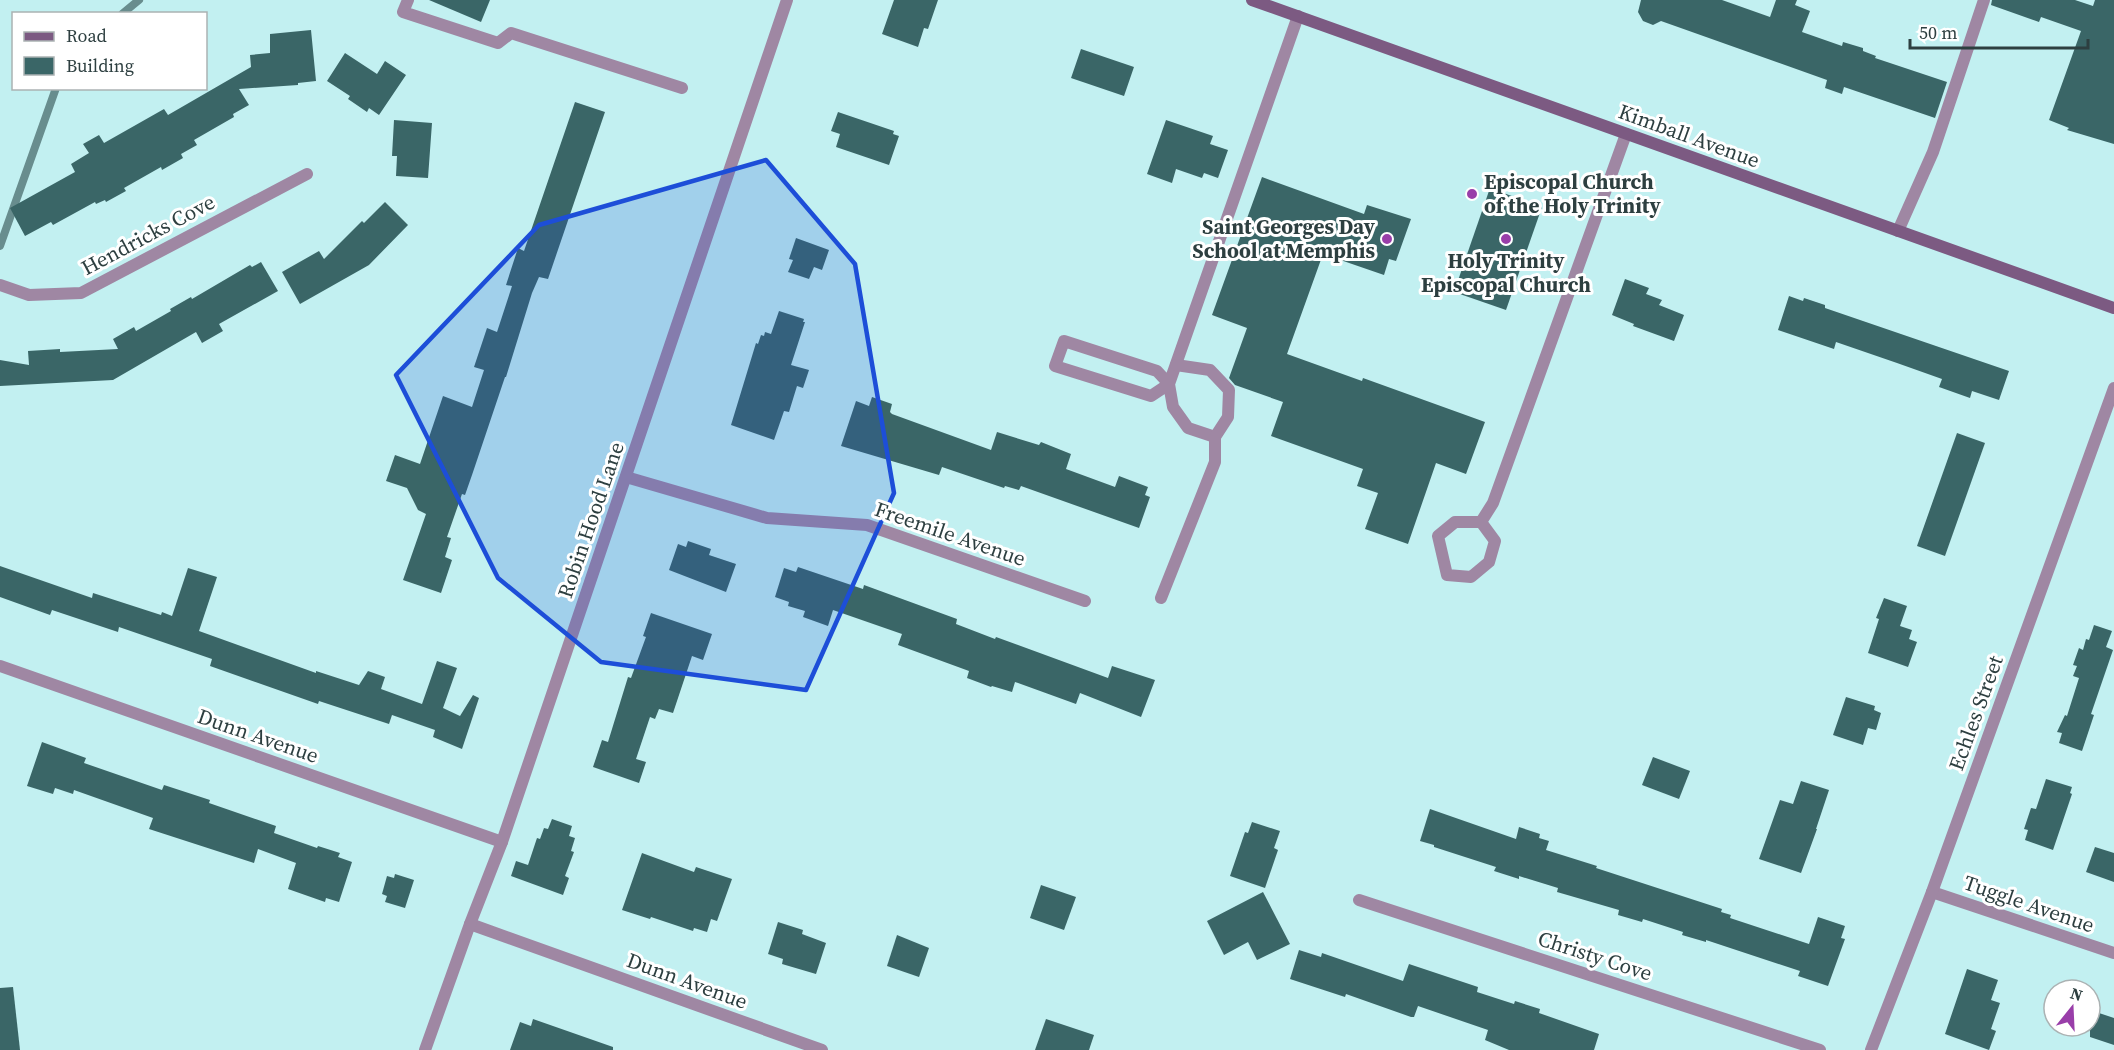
<svg xmlns="http://www.w3.org/2000/svg" width="2114" height="1050" viewBox="0 0 2114 1050" font-family="'Source Serif 4',serif">
	<rect width="100%" height="100%" fill="#c2f0f1"/>
	<g fill="none" stroke-linecap="round" stroke-linejoin="round">
		<!-- stream -->
		<g stroke="#688d8e" stroke-width="8">
			<polyline points="122,14 139,0"/>
			<polyline points="0,246 56,88"/>
		</g>
	</g>
	<!-- building -->
	<g fill="#3a6667">
		<polygon points="429,0 490,0 481,22"/>
		<polygon points="894,0 938,0 928,29 924,28 918,47 882,34"/>
		<polygon points="1641,0 1722,0 1770,17 1776,0 1797,0 1795,5 1810,11 1802,32 1842,46 1843,42 1863,48 1863,51 1876,56 1875,58 1947,82 1935,118 1844,87 1842,94 1825,88 1827,80 1661,21 1653,25 1643,21 1638,12"/>
		<polygon points="1992,0 2075,0 2093,6 2095,0 2114,0 2114,144 2067,130 2069,128 2049,120 2081,31 2041,17 2039,22 1991,5"/>
		<polygon points="311,30 316,81 298,83 298,85 239,89 249,105 233,114 234,117 194,140 197,145 181,154 183,158 162,170 161,167 124,188 126,191 106,202 105,200 96,204 95,202 53,225 51,222 25,236 10,208 75,172 71,164 89,153 83,144 99,135 104,143 164,109 168,115 251,67 250,55 270,53 270,34"/>
		<polygon points="1081,49 1134,67 1124,96 1071,78"/>
		<polygon points="345,53 377,74 385,61 406,75 379,115 369,108 367,112 348,99 350,96 327,81"/>
		<polygon points="575,102 605,112 548,279 539,277 532,293 506,377 505,377 472,475 465,495 462,494 447,537 451,538 445,557 452,560 441,593 403,580 426,514 418,510 407,488 386,481 395,455 420,464 443,396 472,407 484,370 474,367 487,328 497,332 512,286 506,285 518,248 524,251"/>
		<polygon points="838,112 894,131 893,134 899,136 889,165 836,147 840,134 831,131"/>
		<polygon points="394,120 432,123 428,178 396,176 397,156 392,156"/>
		<polygon points="1166,120 1213,136 1210,144 1228,150 1218,178 1204,173 1202,178 1176,169 1172,183 1147,174"/>
		<polygon points="1262,177 1364,214 1367,205 1411,219 1396,261 1389,259 1384,275 1323,254 1287,354 1362,381 1363,378 1485,422 1466,474 1436,463 1408,544 1365,529 1378,493 1357,486 1363,469 1271,436 1283,402 1235,385 1229,378 1247,328 1212,315"/>
		<polygon points="1490,188 1542,207 1506,310 1454,292"/>
		<polygon points="385,202 408,225 369,265 300,304 282,272 319,251 324,259 362,221 364,223"/>
		<polygon points="796,238 829,250 822,270 814,267 809,279 788,272 793,260 789,259"/>
		<polygon points="261,262 278,291 219,324 223,331 202,343 196,332 113,380 0,386 0,360 29,365 28,351 60,349 60,352 118,349 113,339 134,327 136,331 171,311 170,309 191,297 192,299 250,265 252,267"/>
		<polygon points="1625,279 1649,288 1646,294 1662,300 1659,305 1684,315 1674,341 1633,326 1634,324 1612,315"/>
		<polygon points="1789,296 1803,301 1804,298 1825,305 1825,308 2009,371 1999,400 1972,391 1970,398 1939,387 1942,379 1897,363 1836,342 1834,349 1778,330"/>
		<polygon points="779,311 804,319 803,322 805,322 791,365 809,370 803,388 797,386 789,412 784,411 774,440 731,425 756,343 758,344 761,335 764,336 765,332 771,334"/>
		<polygon points="872,397 892,404 890,412 892,414 991,450 997,432 1039,445 1041,442 1071,454 1066,469 1115,487 1119,476 1148,487 1145,495 1150,497 1139,528 1021,486 1019,490 1005,486 1004,488 942,467 939,475 841,446 856,401 869,406"/>
		<polygon points="1957,433 1985,443 1945,556 1917,546"/>
		<polygon points="688,541 711,549 709,555 736,564 726,592 669,570 678,544 686,547"/>
		<polygon points="0,566 92,598 93,593 161,615 162,612 172,616 188,568 217,577 199,631 316,673 316,671 359,685 368,671 385,677 381,689 422,704 437,661 457,668 443,708 460,716 473,695 479,698 462,749 433,737 435,730 392,715 389,724 319,701 318,704 210,666 212,659 119,627 118,632 52,610 50,615 0,597"/>
		<polygon points="798,567 863,589 864,585 905,600 957,619 956,624 995,639 996,637 1108,678 1112,666 1155,680 1141,717 1080,693 1076,704 1015,682 1012,692 992,686 991,687 967,678 969,671 898,645 902,634 833,610 828,626 803,617 805,611 788,606 789,602 775,597 784,568 796,572"/>
		<polygon points="1884,598 1907,606 1900,626 1912,630 1909,639 1917,642 1908,667 1868,653 1879,619 1876,618"/>
		<polygon points="651,613 712,634 703,660 692,656 673,713 659,709 655,719 650,717 636,759 646,762 639,783 593,767 602,740 608,742 628,677 631,678 646,637 643,636"/>
		<polygon points="2094,625 2112,631 2106,647 2113,650 2091,714 2094,715 2082,751 2059,743 2062,733 2057,732 2065,715 2067,716 2079,678 2073,676 2077,666 2073,665 2079,648 2083,650 2086,639 2089,640"/>
		<polygon points="1846,697 1875,706 1874,710 1881,713 1876,730 1868,728 1863,745 1833,735"/>
		<polygon points="42,742 86,758 84,763 162,790 164,785 210,800 209,803 276,826 274,833 317,848 318,846 340,853 338,857 352,862 339,902 326,898 325,902 288,889 296,863 258,849 254,863 149,829 153,818 74,790 73,794 55,788 53,794 27,786"/>
		<polygon points="1653,757 1690,771 1679,799 1642,785"/>
		<polygon points="2046,779 2072,787 2070,793 2072,794 2053,850 2025,840 2028,830 2024,829 2031,808 2036,809"/>
		<polygon points="1801,781 1829,790 1816,829 1817,829 1801,873 1759,859 1780,800 1793,804"/>
		<polygon points="1430,809 1516,839 1519,827 1540,834 1539,838 1549,841 1546,850 1597,866 1596,868 1722,909 1721,912 1731,915 1730,918 1809,944 1818,917 1845,926 1841,938 1845,939 1828,986 1798,976 1800,971 1706,940 1706,942 1682,935 1683,932 1643,919 1642,922 1618,915 1619,910 1557,892 1558,888 1519,876 1519,879 1494,871 1496,867 1434,847 1434,845 1420,841"/>
		<polygon points="552,819 572,826 569,836 575,838 571,851 574,852 565,876 569,878 563,895 511,876 516,861 528,865 537,838 540,839 544,828 548,829"/>
		<polygon points="1252,822 1280,831 1274,848 1278,850 1265,888 1230,876 1245,832 1248,833"/>
		<polygon points="2095,847 2114,853 2114,882 2086,872"/>
		<polygon points="642,853 694,872 696,867 732,879 717,921 711,919 707,932 694,928 693,931 651,917 650,919 622,910"/>
		<polygon points="395,874 414,880 405,908 385,902 387,896 382,894 387,876 394,878"/>
		<polygon points="1041,885 1076,897 1064,930 1030,918"/>
		<polygon points="1263,892 1290,944 1257,960 1248,942 1224,955 1207,921"/>
		<polygon points="778,922 803,930 802,934 826,943 816,974 782,964 783,959 768,954"/>
		<polygon points="897,935 929,948 919,977 887,966"/>
		<polygon points="1299,950 1321,957 1322,953 1403,981 1409,964 1478,987 1477,992 1514,1004 1515,1001 1540,1009 1539,1013 1599,1034 1594,1050 1509,1050 1485,1040 1488,1030 1418,1006 1414,1017 1411,1017 1346,994 1345,997 1290,979"/>
		<polygon points="1967,969 1998,980 1991,1000 2000,1003 1991,1029 1996,1031 1989,1050 1945,1034"/>
		<polygon points="13,987 20,1050 0,1050 0,988"/>
		<polygon points="2090,1010 2114,1018 2114,1045 2090,1037"/>
		<polygon points="533,1019 613,1047 613,1050 510,1050 520,1022 531,1026"/>
		<polygon points="1046,1019 1094,1035 1089,1050 1035,1050"/>
	</g>
	<g fill="none" stroke-linecap="round" stroke-linejoin="round">
		<!-- lane -->
		<g stroke="#9f87a3" stroke-width="12">
			<polyline points="408,0 403,12 498,43 511,33 682,88"/>
			<polyline points="1898,231 1933,152 1984,0"/>
			<polyline points="1215,437 1188,428 1173,407 1169,384 1151,396 1055,366 1064,341 1157,371 1169,384 1298,16"/>
			<polyline points="1481,522 1495,541 1489,562 1471,577 1447,575 1438,536 1455,522 1481,522 1493,503 1626,134"/>
			<polyline points="1161,598 1215,462 1215,437 1228,417 1229,390 1210,370 1176,365"/>
		</g>
		<!-- street -->
		<g stroke="#9f87a3" stroke-width="12">
			<polyline points="0,285 29,295 81,293 307,174"/>
			<polyline points="626,477 767,518 867,525 1085,601"/>
			<polyline points="0,666 502,842"/>
			<polyline points="1932,892 2114,953"/>
			<polyline points="1359,900 1820,1050"/>
			<polyline points="470,924 822,1050"/>
			<polyline points="425,1050 470,924 502,842 787,0"/>
			<polyline points="1871,1050 1932,892 2114,388"/>
		</g>
		<!-- secondary -->
		<polyline stroke="#7c5a82" stroke-width="12" points="1252,0 2114,308"/>
	</g>
	<!-- marked area -->
	<path fill="#1d4ed8" fill-opacity="0.2" stroke="#1d4ed8" stroke-width="4.5" stroke-linejoin="round" d="M 766,160 L 855,264 L 894,493 L 806,690 L 601,662 L 498,578 L 396,375 L 539,225 Z"/>
	<!-- markers -->
	<g fill="#993ea9" stroke="#fff" stroke-width="2">
		<circle cx="1472" cy="194" r="6"/>
		<circle cx="1387" cy="239" r="6"/>
		<circle cx="1506" cy="239" r="6"/>
	</g>
	<g text-anchor="middle" stroke-width="6" stroke-linejoin="round" paint-order="stroke">
		<!-- street labels -->
		<g font-size="21" fill="#2d3f40" stroke="#fff">
			<text transform="translate(1689 136) rotate(20)" y="7">Kimball Avenue</text>
			<text transform="translate(148 235) rotate(-28)" y="7">Hendricks Cove</text>
			<text transform="translate(591 520) rotate(-71)" y="7">Robin Hood Lane</text>
			<text transform="translate(950 534) rotate(19)" y="7">Freemile Avenue</text>
			<text transform="translate(1976 713) rotate(-70)" y="7">Echles Street</text>
			<text transform="translate(258 736) rotate(19)" y="7">Dunn Avenue</text>
			<text transform="translate(2029 904) rotate(19)" y="7">Tuggle Avenue</text>
			<text transform="translate(1595 956) rotate(18)" y="7">Christy Cove</text>
			<text transform="translate(687 981) rotate(20)" y="7">Dunn Avenue</text>
		</g>
		<!-- poi labels -->
		<g font-size="21" font-weight="bold" fill="#2d3f40" stroke="#fff" text-anchor="start">
			<text x="1484" y="189">Episcopal Church<tspan x="1484" dy="24">of the Holy Trinity</tspan></text>
			<text x="1375" y="234" text-anchor="end">Saint Georges Day<tspan x="1375" dy="24">School at Memphis</tspan></text>
			<text x="1506" y="268" text-anchor="middle">Holy Trinity<tspan x="1506" dy="24">Episcopal Church</tspan></text>
		</g>
	</g>
	<!-- legend -->
	<rect x="12" y="12" width="195" height="78" fill="#ffffff" stroke="#abb2b3" stroke-width="1.5"/>
	<rect x="24" y="32" width="30" height="9" fill="#7c5a82" stroke="#abb2b3" stroke-width="1.5"/>
	<text x="66" y="42" font-size="18" fill="#2d3f40">Road</text>
	<rect x="24" y="57" width="30" height="18" fill="#3a6667" stroke="#abb2b3" stroke-width="1.5"/>
	<text x="66" y="72" font-size="18" fill="#2d3f40">Building</text>
	<!-- north arrow -->
	<g transform="translate(2072 1008) rotate(18)"><circle r="28" fill="#ffffff" stroke="#abb2b3" stroke-width="1.5"/>
	<path d="M0-4.5L10 22L0 15L-10 22Z" fill="#993ea9"/>
	<text y="-9" font-size="16" font-weight="bold" text-anchor="middle" fill="#2d3f40">N</text>
	</g>
	<!-- scale -->
	<path d="M1910 39v9h178v-9" fill="none" stroke="#2d3f40" stroke-width="3"/>
	<text x="1919" y="39" font-size="18" fill="#2d3f40" stroke="#ffffff" stroke-width="4.5" paint-order="stroke">50 m</text>
</svg>
